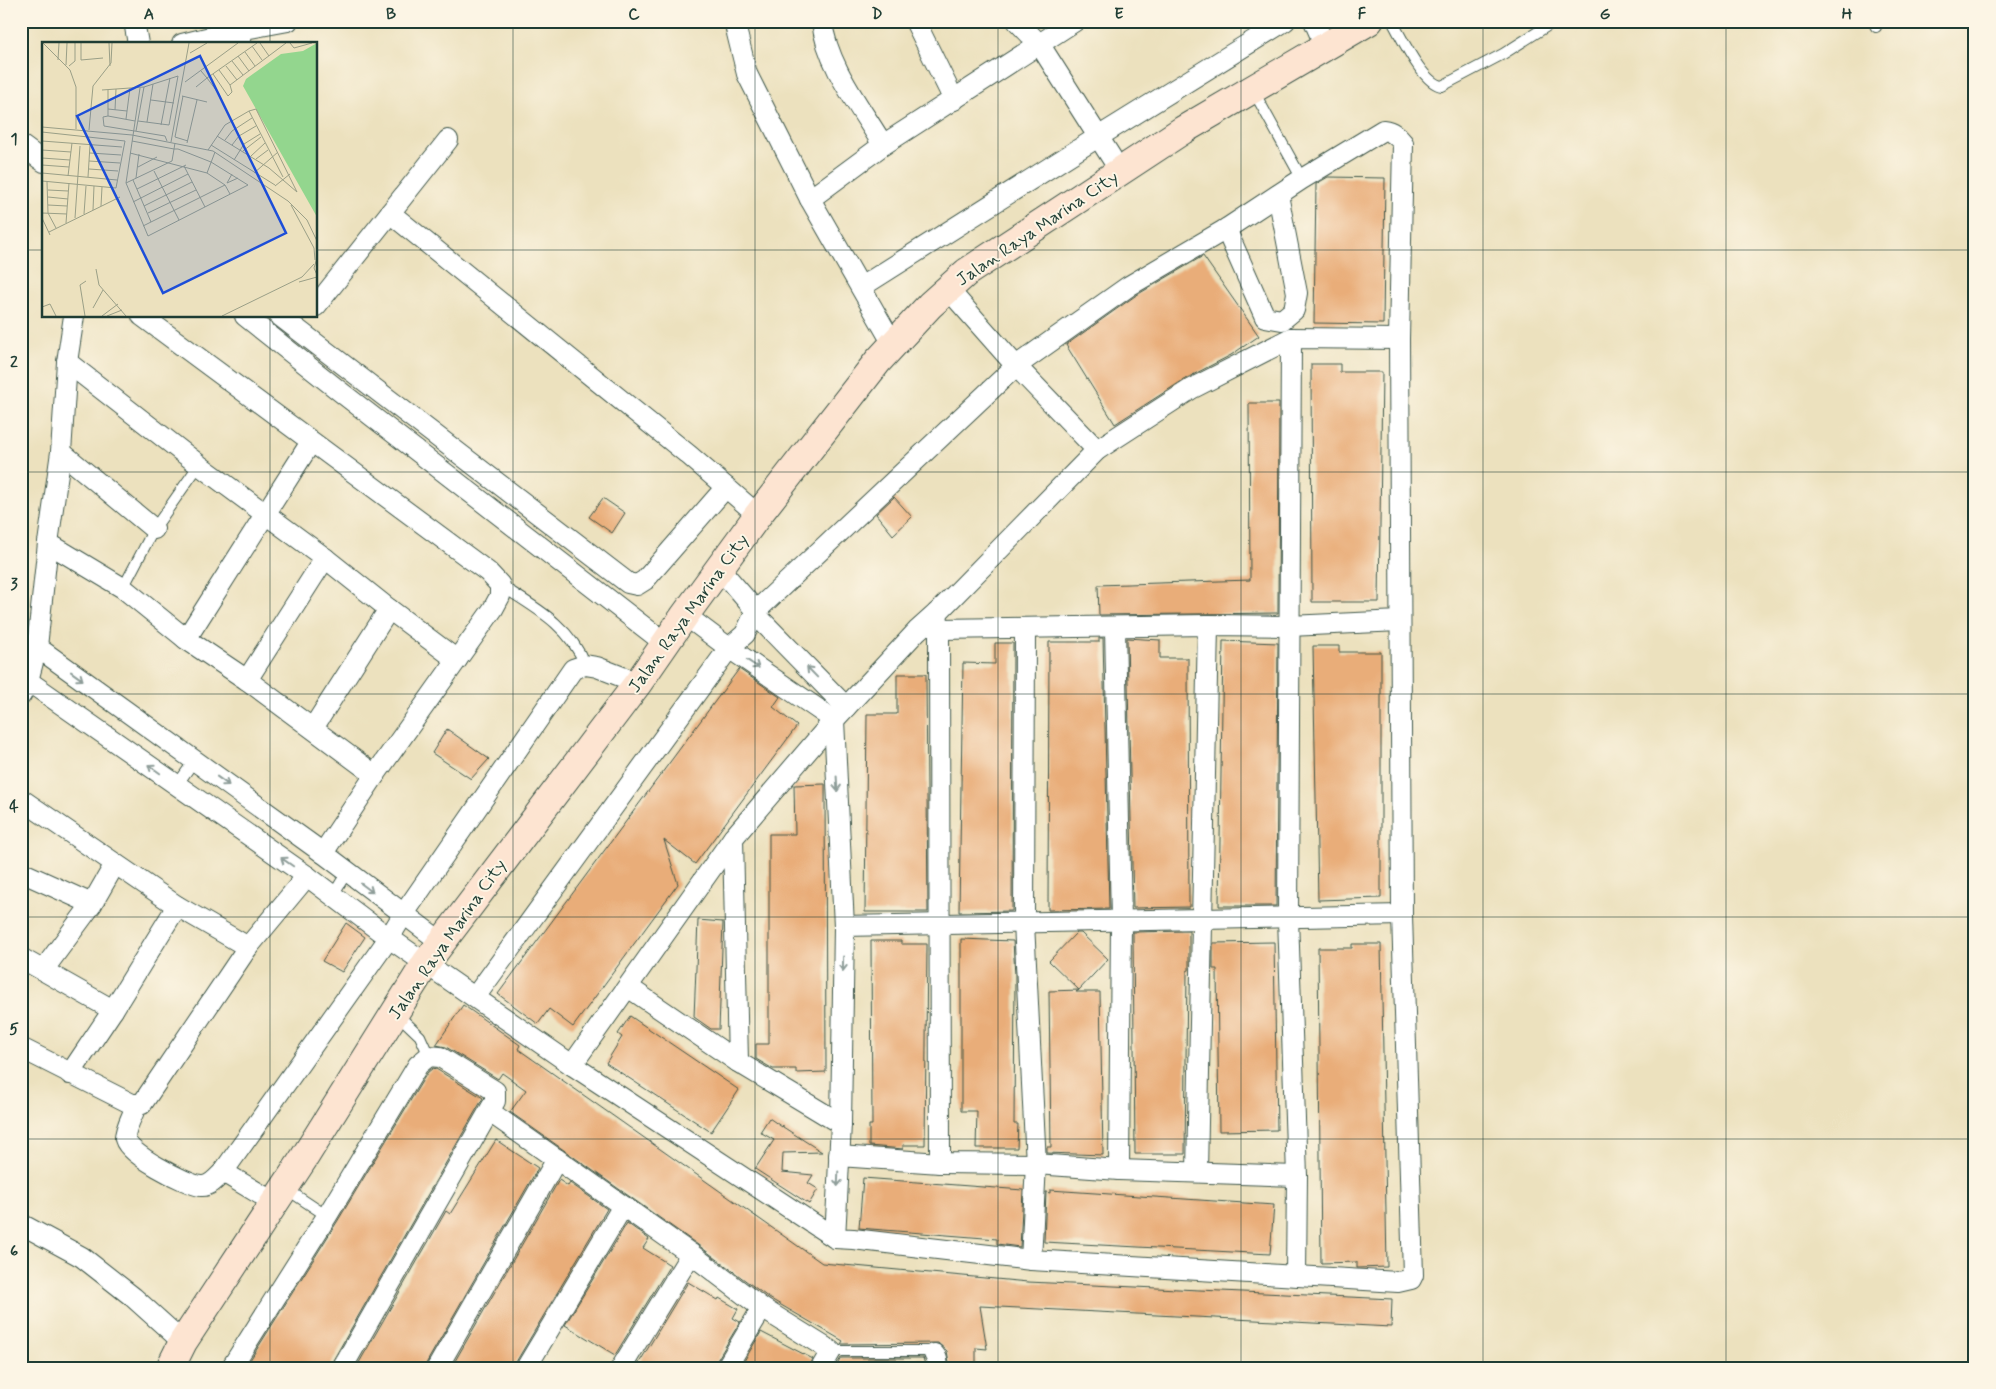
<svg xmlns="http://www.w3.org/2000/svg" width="1996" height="1389" viewBox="0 0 1996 1389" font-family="Mynerve,sans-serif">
	<rect width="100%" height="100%" fill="#fcf5e5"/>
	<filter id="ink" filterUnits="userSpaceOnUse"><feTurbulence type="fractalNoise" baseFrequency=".02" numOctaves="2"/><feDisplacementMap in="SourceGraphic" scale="10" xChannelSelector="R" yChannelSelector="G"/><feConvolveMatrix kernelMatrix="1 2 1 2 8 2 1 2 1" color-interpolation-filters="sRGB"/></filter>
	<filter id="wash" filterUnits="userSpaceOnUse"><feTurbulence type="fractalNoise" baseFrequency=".0096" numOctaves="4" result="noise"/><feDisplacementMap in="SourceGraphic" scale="20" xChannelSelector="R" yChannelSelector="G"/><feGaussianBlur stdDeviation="1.12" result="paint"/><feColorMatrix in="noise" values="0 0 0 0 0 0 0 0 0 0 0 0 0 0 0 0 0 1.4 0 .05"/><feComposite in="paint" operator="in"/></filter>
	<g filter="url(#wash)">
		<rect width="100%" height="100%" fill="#ece1be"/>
		<g id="blocks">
			<!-- building -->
			<g fill="#e9ad79">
				<polygon points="1328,177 1385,178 1383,324 1314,323 1316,184"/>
				<polygon points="1203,256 1259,336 1231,355 1185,379 1115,424 1066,345 1135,296"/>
				<polygon points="1311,364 1340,364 1340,372 1382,372 1379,602 1312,602"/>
				<polygon points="1249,403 1279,403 1278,613 1099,615 1098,585 1250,580"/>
				<polygon points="894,497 912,517 893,535 876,514"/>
				<polygon points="603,498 625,513 612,533 589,517"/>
				<polygon points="1099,638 1103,638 1109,909 1048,910 1049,642 1099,642"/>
				<polygon points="1127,638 1160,640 1160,658 1188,658 1189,907 1133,908"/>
				<polygon points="1223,641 1278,643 1276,906 1219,906"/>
				<polygon points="995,643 1013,643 1012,911 959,912 963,663 995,664"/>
				<polygon points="1313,646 1339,646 1339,652 1381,652 1381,898 1318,900"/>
				<polygon points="739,669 780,697 773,707 797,726 695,864 664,840 678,884 573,1027 549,1009 538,1024 498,994"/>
				<polygon points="897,674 926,674 928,912 865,912 867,714 897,714"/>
				<polygon points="447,729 489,759 471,779 432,753"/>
				<polygon points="825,784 826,1072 796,1073 796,1069 773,1069 756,1059 756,1044 769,1044 769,834 795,834 794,785"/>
				<polygon points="698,920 723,922 719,1029 711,1029 694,1017"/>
				<polygon points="346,923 365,937 342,972 322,961"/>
				<polygon points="1189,931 1189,970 1187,971 1185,1154 1135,1154 1133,932"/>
				<polygon points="1076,933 1081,933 1108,959 1079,990 1049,961"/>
				<polygon points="961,939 1013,941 1015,975 1014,1124 1018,1124 1017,1148 976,1148 977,1111 961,1111"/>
				<polygon points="871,941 901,941 901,944 927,944 925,1145 903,1145 903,1149 869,1146 869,1125 872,1125"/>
				<polygon points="1274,942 1277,1130 1219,1131 1217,969 1213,969 1213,943"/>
				<polygon points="1352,944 1381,944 1387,1267 1357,1268 1357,1262 1321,1263 1318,948 1352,948"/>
				<polygon points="1079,990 1076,992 1100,992 1103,1155 1047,1153 1047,1147 1051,1147 1049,991"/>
				<polygon points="463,1005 520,1045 518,1049 822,1263 1028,1282 1392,1299 1391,1327 980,1306 987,1349 976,1348 976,1368 950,1368 947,1351 938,1343 841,1344 843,1341 769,1298 698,1245 510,1112 526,1090 502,1073 498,1079 446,1047 436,1045"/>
				<polygon points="630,1016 739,1090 711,1132 606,1063 622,1037 618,1034"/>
				<polygon points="433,1068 436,1069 483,1098 332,1362 330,1368 245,1368 337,1222 427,1073"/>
				<polygon points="769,1118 782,1127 783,1125 783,1127 822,1152 783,1153 782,1172 813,1175 808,1183 818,1189 809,1204 755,1169 774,1140 760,1132"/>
				<polygon points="496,1140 538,1168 427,1362 425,1368 356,1368 446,1211 450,1214"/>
				<polygon points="863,1178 1023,1190 1020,1247 997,1244 997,1239 859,1228"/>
				<polygon points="559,1180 568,1186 570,1183 607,1209 516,1362 514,1368 451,1368"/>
				<polygon points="1050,1190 1274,1205 1270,1254 1044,1242 1046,1192 1050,1193"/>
				<polygon points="627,1223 649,1239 643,1248 670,1265 615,1355 565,1325"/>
				<polygon points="688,1282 718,1300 719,1298 738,1309 733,1318 740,1322 716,1362 714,1368 636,1368"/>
				<polygon points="761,1332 813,1359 809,1368 740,1368"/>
				<polygon points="841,1358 923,1358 926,1368 835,1368"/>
			</g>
		</g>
	</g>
	<g filter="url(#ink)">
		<use href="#blocks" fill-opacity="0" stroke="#3e5649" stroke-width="1"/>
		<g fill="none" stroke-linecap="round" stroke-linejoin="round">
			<defs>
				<g id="service">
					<path d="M 1392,21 C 1402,38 1423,84 1442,86 L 1503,54 L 1555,21"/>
					<polyline points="1873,21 1876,27"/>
					<polyline points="1253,90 1302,179"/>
					<path d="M 500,585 C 534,607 570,625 585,665"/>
					<polyline points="123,588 154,529 199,465"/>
					<polyline points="177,785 194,761"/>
					<polyline points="333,895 347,872"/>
					<polyline points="397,1014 420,1036 429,1056"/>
					<polyline points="285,1188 327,1216"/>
					<polyline points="831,1351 928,1351 934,1354"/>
				</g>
				<g id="minor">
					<polyline points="134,21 138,44"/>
					<polyline points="734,21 747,74 810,199 893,344"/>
					<path d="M 822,21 C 826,64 861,108 883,145"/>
					<polyline points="915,21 954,100"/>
					<polyline points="1017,21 1040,45 1120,171"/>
					<polyline points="1314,21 1325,46"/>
					<polyline points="241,42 239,30 288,21"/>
					<polyline points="182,44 239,30 237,21"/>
					<polyline points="21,145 44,162"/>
					<polyline points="810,199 883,145 1075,21"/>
					<polyline points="390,213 690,456 758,515"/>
					<polyline points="1226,229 1265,317 1282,320 1294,310 1297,293 1278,195"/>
					<polyline points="861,287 1098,137 1285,21"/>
					<polyline points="948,289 1016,366 1097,450"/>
					<polyline points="316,306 448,140"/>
					<polyline points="142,316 488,572 500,585 500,596 493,609 375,775 323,853"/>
					<polyline points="245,316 342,393 666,644"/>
					<polyline points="280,316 628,583 637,585 645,580 726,487"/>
					<polyline points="1291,338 1288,918 1297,1176 1296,1275"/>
					<polyline points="67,362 199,465 325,558 389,609 457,660"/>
					<polyline points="61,452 154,529"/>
					<polyline points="48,543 123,588 186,639 247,680 375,775"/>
					<polyline points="719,568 756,611 761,620 846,707"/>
					<polyline points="937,613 939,629 940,1163"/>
					<polyline points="1115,627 1121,921 1119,1170"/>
					<polyline points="939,629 1208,625 1289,626 1400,621"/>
					<polyline points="1025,629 1024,923 1036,1164 1031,1260"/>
					<polyline points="186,639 311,442"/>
					<polyline points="37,647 323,853 441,942"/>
					<polyline points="247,680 325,558"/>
					<polyline points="28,681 307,876 389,938 572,1065 835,1238"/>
					<polyline points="21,695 28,681 37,647 48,543 61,452 67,362 74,316"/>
					<polyline points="313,728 389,609"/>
					<polyline points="21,799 177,906 248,947"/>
					<polyline points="733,838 738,1062"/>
					<polyline points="21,872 92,904"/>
					<polyline points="844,926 1402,915"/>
					<polyline points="21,958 113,1010"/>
					<polyline points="44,969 92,904 115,864"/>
					<polyline points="628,987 738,1062 841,1124"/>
					<path d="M 475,997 L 729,648 L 745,634 L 756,611 L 1016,366 L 1129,286 L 1226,229 L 1302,179 L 1383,130 C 1393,131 1397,136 1403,143 L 1399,339 L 1402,915 L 1413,1275 L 1411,1279 L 1398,1282 L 1031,1260 L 853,1239 L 835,1238 L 841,1124 L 844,926 L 834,720 L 729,648 L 685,615"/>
					<polyline points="21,1048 132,1104 142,1104 248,947 307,876"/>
					<polyline points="572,1065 733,838 834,720 917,631 937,613 1097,450 1191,389 1291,338 1399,339"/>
					<polyline points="70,1074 113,1010 177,906"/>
					<path d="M 136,1106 C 133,1115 125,1128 125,1138 C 124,1152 187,1185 201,1186 C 210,1187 217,1178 223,1172 L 389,938 L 403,915 L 573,669 L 585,665 L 597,667 L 638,683"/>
					<polyline points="490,1112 691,1254 762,1308 831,1351 821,1368"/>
					<polyline points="839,1156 940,1163 1036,1164 1119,1170 1297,1176"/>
					<polyline points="223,1172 275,1203"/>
					<polyline points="1197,1172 1208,625"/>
					<polyline points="21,1224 82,1257 133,1297 183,1342"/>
					<polyline points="934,1354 937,1358 938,1368"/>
					<polyline points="231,1368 327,1216 418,1065 429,1056 440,1057 495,1091 495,1101 342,1368"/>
					<polyline points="437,1368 557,1159"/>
					<polyline points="526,1368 623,1206"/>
					<polyline points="621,1368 691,1254"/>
					<polyline points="726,1368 762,1308"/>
				</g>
				<polyline id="secondary" points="170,1368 183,1342 304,1158 426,963 638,683 685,615 758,515 878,361 930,305 967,272 1183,130 1369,21"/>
			</defs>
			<!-- service casing -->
			<use href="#service" stroke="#3e5649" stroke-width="12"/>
			<!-- minor casing -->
			<use href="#minor" stroke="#3e5649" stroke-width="22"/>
			<!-- secondary casing -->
			<use href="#secondary" stroke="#3e5649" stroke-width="30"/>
			<!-- service -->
			<use href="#service" stroke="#fff" stroke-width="10"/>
			<!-- minor -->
			<use href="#minor" stroke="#fff" stroke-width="20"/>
			<!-- secondary -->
			<use href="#secondary" stroke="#fde4d1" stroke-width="28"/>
		</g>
		<!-- one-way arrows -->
		<defs><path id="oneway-shaft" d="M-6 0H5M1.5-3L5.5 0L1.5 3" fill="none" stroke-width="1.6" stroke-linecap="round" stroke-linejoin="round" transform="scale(1.25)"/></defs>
		<g stroke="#8f9e9a">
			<use href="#oneway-shaft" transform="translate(753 664) rotate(34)"/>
			<use href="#oneway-shaft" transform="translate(812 672) rotate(-134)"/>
			<use href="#oneway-shaft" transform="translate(77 676) rotate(36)"/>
			<use href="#oneway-shaft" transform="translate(154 769) rotate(-145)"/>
			<use href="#oneway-shaft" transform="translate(223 781) rotate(36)"/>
			<use href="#oneway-shaft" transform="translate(837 784) rotate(87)"/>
			<use href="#oneway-shaft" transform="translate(287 862) rotate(-145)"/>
			<use href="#oneway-shaft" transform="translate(367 888) rotate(37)"/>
			<use href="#oneway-shaft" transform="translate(843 964) rotate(91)"/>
			<use href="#oneway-shaft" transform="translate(838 1179) rotate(92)"/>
		</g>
	</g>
	<!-- grid -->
	<path fill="none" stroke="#1f3d34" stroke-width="1" stroke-opacity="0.55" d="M 270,21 L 270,44M 513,21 L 513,1368M 755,21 L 755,1368M 998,21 L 998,1368M 1241,21 L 1241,1368M 1483,21 L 1483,1368M 1726,21 L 1726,1368M 21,250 L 44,250M 316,250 L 1975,250M 270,316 L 270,1368M 21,472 L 1975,472M 21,694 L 1975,694M 21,917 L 1975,917M 21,1139 L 1975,1139"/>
	<g text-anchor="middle" stroke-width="4" stroke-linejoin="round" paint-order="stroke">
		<!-- street labels -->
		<g font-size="18" fill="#1f3d34" stroke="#fcf5e5">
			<text transform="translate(1037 228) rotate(-34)" y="6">Jalan Raya Marina City</text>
			<text transform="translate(688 613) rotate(-54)" y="6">Jalan Raya Marina City</text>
			<text transform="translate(447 939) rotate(-55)" y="6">Jalan Raya Marina City</text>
		</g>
	</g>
	<!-- overview -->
	<g transform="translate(42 42)">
		<rect width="275" height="275" fill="#ece1be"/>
		<path d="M 275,1 L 275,175 L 201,44 L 204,37 L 239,12 L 261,9 Z" fill="#93d68e"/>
		<path fill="none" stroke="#9a9f87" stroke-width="1" d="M 1,1 L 28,28 L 34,45 L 34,87M 39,1 L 39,18 L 61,16M 67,1 L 68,24M 218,1 L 227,14M 248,1 L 252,6 L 270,1M 210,4 L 220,18M 203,10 L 213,24M 148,11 L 165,1M 196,14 L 207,29M 16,18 L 17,1M 190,19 L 201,33M 24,23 L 25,1M 27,24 L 33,19 L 33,1M 184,24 L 195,38M 177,28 L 188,43M 159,29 L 165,36 L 215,1M 171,32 L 186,54 L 190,50 L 188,43 L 244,1M 143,40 L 196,1M 154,45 L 165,36 L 177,52M 60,48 L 102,45 L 136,34 L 127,83 L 96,79M 66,48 L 66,74 L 93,79M 140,54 L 165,60M 141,54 L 133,95 L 146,99M 109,58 L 132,61M 66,67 L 85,69M 73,68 L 74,47M 66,74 L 61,75 L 62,84 L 123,94 L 125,99M 84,77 L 88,46M 105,80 L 111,42M 119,83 L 128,36M 0,85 L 90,93 L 171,109 L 246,159 L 265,178 L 275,199M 47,88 L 51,44 L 69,21 L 70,1M 94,89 L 102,45M 0,90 L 83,99 L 74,146 L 0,139M 175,94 L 227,126 L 255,150 L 214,67 L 207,69M 183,98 L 190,89 L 210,76M 0,99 L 80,105M 90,99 L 132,107 L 136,107 L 169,120 L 206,143 L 106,194 L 84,141 L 130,119 L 133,101M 129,100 L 147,1M 145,101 L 155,58M 169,103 L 233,143M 190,103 L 197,94 L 214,84M 0,108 L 29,110M 166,108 L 183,83 L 207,69 L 241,135M 201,109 L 219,95M 48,111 L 79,113M 88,111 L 165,131 L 183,143 L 188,152M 209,114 L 223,101M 0,116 L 28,118M 214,117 L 226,108M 192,118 L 202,102 L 218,92M 47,119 L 78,121M 0,123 L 27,125M 142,124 L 163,165M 96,125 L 115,115M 47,127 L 76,129M 112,129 L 137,178M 0,131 L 75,138M 165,131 L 173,110M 212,131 L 236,110M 190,132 L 185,141 L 196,136M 26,134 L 30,101M 46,135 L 48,103M 94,136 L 97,112M 91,138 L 109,180M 5,140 L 6,171 L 14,186M 84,141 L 98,46M 233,144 L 248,132M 95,147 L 144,123M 6,148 L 26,149M 6,155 L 26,157M 91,160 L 146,132M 6,163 L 25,164M 249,163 L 272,206 L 273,218M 59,164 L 60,145M 102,164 L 150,140M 51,168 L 52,144M 0,171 L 25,172M 106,171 L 154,148M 42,172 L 44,144M 0,176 L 8,193M 33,176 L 38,104M 24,181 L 27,141M 101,184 L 183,143M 7,190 L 78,155M 275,216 L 272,226 L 275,233M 54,227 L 57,243 L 84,274M 257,240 L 275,235M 0,265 L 8,262 L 14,274M 51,266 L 61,248M 43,274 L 38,243 L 44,239M 60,274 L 76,262M 65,274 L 80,268M 180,274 L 260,235 L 272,222"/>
		<path fill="#1d4ed8" fill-opacity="0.15" stroke="#1d4ed8" stroke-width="2.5" d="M 158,14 L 244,191 L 121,251 L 35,74 Z"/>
		<rect width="275" height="275" fill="none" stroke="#1f3d34" stroke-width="2.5"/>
	</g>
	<!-- margin -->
	<rect width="1996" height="1389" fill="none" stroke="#fcf5e5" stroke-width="55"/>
	<rect x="28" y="28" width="1940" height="1334" fill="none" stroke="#1f3d34" stroke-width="2"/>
	<g font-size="16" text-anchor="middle" font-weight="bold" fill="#1f3d34">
		<text x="149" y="19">A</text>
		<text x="391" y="19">B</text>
		<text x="634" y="19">C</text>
		<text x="877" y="19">D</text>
		<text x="1119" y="19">E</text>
		<text x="1362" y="19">F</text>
		<text x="1605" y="19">G</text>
		<text x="1847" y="19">H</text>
		<text x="14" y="144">1</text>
		<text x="14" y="367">2</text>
		<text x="14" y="589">3</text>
		<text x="14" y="811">4</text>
		<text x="14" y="1034">5</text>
		<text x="14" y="1256">6</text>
	</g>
</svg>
